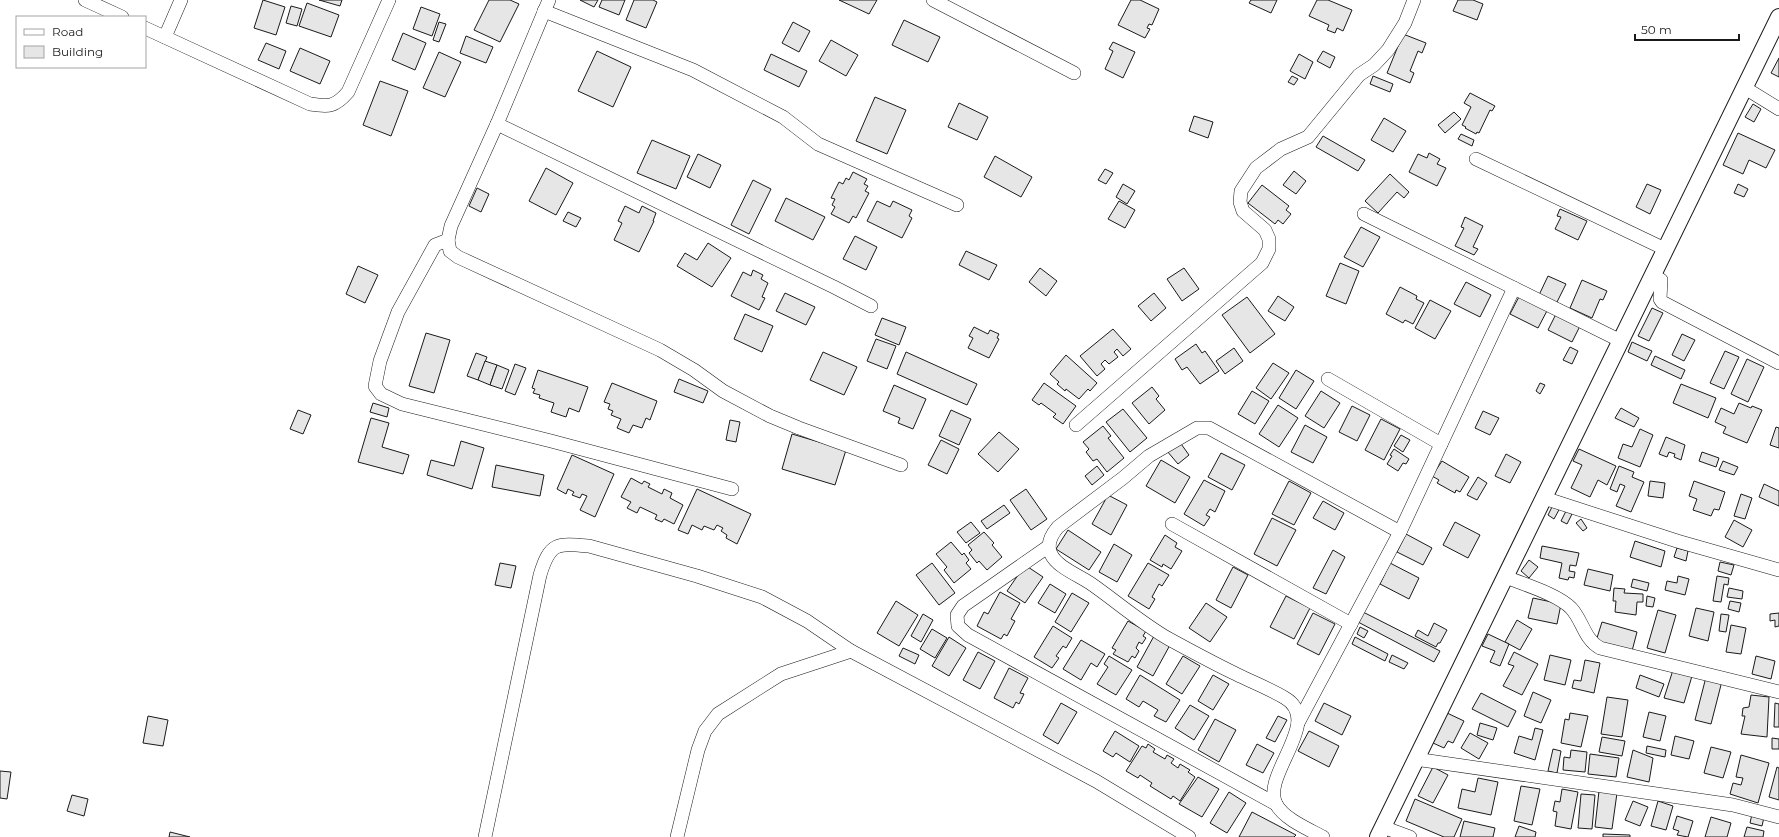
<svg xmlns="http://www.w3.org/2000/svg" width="1779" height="837" viewBox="0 0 1779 837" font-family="Montserrat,sans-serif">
	<rect width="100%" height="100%" fill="#fff"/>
	<!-- building -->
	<g fill="#e6e6e6" stroke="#1a1a1a">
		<polygon points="263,0 285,7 276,35 254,28"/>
		<polygon points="319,0 342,0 340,6"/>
		<polygon points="489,0 510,0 519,4 500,42 474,30"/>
		<polygon points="580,0 598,0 594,7"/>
		<polygon points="602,0 625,0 619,15 599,7"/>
		<polygon points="634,0 653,0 657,2 646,28 626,20"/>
		<polygon points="839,0 877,0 869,14"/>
		<polygon points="1131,0 1140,0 1159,9 1152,25 1149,24 1147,28 1150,29 1145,38 1118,25"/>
		<polygon points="1251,0 1277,0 1271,13 1249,3"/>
		<polygon points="1317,0 1328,0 1352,10 1343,31 1337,28 1335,33 1327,30 1329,25 1309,16"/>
		<polygon points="1458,0 1473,0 1483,4 1477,20 1453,11"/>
		<polygon points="307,3 339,15 331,37 299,26"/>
		<polygon points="291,6 302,9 297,26 286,23"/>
		<polygon points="421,7 440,14 432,36 413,29"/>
		<polygon points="904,20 940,37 928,62 892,45"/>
		<polygon points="439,22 446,24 439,42 433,40"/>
		<polygon points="793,22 810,31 799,52 782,43"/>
		<polygon points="403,33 426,43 415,70 392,60"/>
		<polygon points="1403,34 1426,43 1422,53 1418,51 1410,71 1414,73 1410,83 1387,73"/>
		<polygon points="466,36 493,47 486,63 460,53"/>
		<polygon points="831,40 858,55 846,76 819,61"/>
		<polygon points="1113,42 1135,52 1123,78 1105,69 1113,51 1109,49"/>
		<polygon points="266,43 286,51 279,69 258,60"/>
		<polygon points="300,48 330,61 320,84 290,71"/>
		<polygon points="597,51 631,67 613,107 578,91"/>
		<polygon points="1323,51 1335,57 1330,68 1317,61"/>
		<polygon points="439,52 461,62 445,97 423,88"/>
		<polygon points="771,54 807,71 799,87 764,70"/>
		<polygon points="1299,54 1313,62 1305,79 1290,71"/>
		<polygon points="1779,58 1779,77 1771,73"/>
		<polygon points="1292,76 1298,79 1294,85 1288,82"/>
		<polygon points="1373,76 1393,84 1390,92 1370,84"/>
		<polygon points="380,81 408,91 391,136 363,125"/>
		<polygon points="1470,93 1495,106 1492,111 1490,110 1479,133 1477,132 1476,134 1465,128 1466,127 1462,125 1471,107 1464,103"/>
		<polygon points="875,97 906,110 887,154 856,141"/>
		<polygon points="959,103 988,117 977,140 948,127"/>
		<polygon points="1753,104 1761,109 1754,122 1745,117"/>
		<polygon points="1454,112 1461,119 1445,133 1438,125"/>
		<polygon points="1194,116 1213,122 1208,138 1189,131"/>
		<polygon points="1384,118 1406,131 1393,152 1371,140"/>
		<polygon points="1738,133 1775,150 1766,168 1749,160 1743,174 1723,165"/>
		<polygon points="1461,134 1474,140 1472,146 1458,139"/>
		<polygon points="1323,136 1365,160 1358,171 1316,147"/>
		<polygon points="652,140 690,156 676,189 637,173"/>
		<polygon points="1429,153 1440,159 1437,164 1446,168 1437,186 1409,172 1418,154 1427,158"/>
		<polygon points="698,154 721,165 710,188 687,177"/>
		<polygon points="995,156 1032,177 1021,197 984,177"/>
		<polygon points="546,168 573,183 556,215 529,201"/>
		<polygon points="1105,169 1113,173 1106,184 1098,180"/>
		<polygon points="1294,171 1306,181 1296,194 1283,185"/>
		<polygon points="853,172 867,179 864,184 868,186 865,191 869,193 856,218 853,216 849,223 831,214 835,207 832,205 835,199 831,198 839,182 843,184 846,178 849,180"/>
		<polygon points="1390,174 1409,192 1404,198 1397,192 1378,213 1365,201"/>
		<polygon points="753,180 771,189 749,234 731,225"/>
		<polygon points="1123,184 1135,191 1127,204 1116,197"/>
		<polygon points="1647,184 1661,190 1650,214 1636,207"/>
		<polygon points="1738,184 1748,189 1744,197 1734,193"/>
		<polygon points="1262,185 1289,206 1286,210 1291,214 1283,224 1278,220 1275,224 1248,203"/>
		<polygon points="477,188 489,194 481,212 469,206"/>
		<polygon points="786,198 825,217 813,240 775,221"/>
		<polygon points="877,201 890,207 893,201 912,210 909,216 912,218 902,238 867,221"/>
		<polygon points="1119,201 1135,210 1125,228 1108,219"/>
		<polygon points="625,206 639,213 642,206 656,213 653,221 654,221 639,252 614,240 622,223 618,221"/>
		<polygon points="1560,209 1587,221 1578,240 1555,229 1561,217 1557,216"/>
		<polygon points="568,212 581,218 576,227 563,221"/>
		<polygon points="1465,217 1483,226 1473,247 1478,249 1474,255 1455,246 1464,228 1461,227"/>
		<polygon points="1361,227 1380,237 1363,267 1344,257"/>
		<polygon points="855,236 877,247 866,270 843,259"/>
		<polygon points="708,243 731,258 712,287 677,266 685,253 697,260"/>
		<polygon points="966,251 997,265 989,280 959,265"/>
		<polygon points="1340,263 1359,271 1346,304 1326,296"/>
		<polygon points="358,266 378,275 365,303 346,294"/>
		<polygon points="1040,268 1057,281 1046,296 1029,282"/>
		<polygon points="1184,268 1199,289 1182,301 1167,279"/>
		<polygon points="753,270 763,275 761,279 768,283 762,297 765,298 759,310 731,296 743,272 751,276"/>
		<polygon points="1548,276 1566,284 1556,304 1539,295"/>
		<polygon points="1582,280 1607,291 1603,300 1600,299 1592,318 1570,308"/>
		<polygon points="1466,282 1491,295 1480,317 1454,304"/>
		<polygon points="1400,287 1417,296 1416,299 1424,303 1413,324 1405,320 1403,323 1386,314"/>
		<polygon points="785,293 815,307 806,325 776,311"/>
		<polygon points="1154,293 1166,308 1151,321 1138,306"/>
		<polygon points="1521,293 1549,307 1538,328 1510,314"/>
		<polygon points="1278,296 1294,307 1285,321 1268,311"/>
		<polygon points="1247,297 1275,334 1250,353 1222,315"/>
		<polygon points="1430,300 1451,311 1435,339 1415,328"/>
		<polygon points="1652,308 1663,313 1649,341 1638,336"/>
		<polygon points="745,314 773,326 762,352 734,339"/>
		<polygon points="1556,314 1580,326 1572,342 1548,330"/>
		<polygon points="882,318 906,327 899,345 875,335"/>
		<polygon points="974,327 988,334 990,330 999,334 997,338 999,339 989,358 968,348 973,338 969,336"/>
		<polygon points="1113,329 1131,349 1123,356 1117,349 1114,352 1118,357 1109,364 1105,360 1101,364 1105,369 1097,376 1080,356"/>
		<polygon points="426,333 450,340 434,393 409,386"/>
		<polygon points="1682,334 1695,340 1684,361 1672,355"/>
		<polygon points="876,339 896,346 887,369 867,361"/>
		<polygon points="1632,342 1652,351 1647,361 1628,352"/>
		<polygon points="1196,344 1202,353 1205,351 1219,371 1200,384 1187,367 1182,370 1175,359"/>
		<polygon points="1570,347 1578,351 1572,364 1563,360"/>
		<polygon points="1234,348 1243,361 1225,374 1216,361"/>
		<polygon points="1725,351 1739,357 1724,389 1710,383"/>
		<polygon points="823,352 857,367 844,395 810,380"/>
		<polygon points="906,352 977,384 967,405 897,374"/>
		<polygon points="476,353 487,357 478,380 467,376"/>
		<polygon points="1066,355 1097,383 1090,391 1088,389 1079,399 1066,389 1065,391 1057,384 1059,382 1050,374"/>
		<polygon points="1655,356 1685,370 1681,379 1651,365"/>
		<polygon points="1747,359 1764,367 1748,402 1731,394"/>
		<polygon points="485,361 497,365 490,385 478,380"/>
		<polygon points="1273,363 1289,373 1271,399 1256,388"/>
		<polygon points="515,364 526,368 515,395 505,391"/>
		<polygon points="497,365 509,370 502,389 490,385"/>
		<polygon points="538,370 588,387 579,412 569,408 566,417 551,412 554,403 539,398 540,395 533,393 535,389 532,388"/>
		<polygon points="1296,370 1314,381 1296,409 1279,398"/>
		<polygon points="679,379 708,391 703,403 674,392"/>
		<polygon points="612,383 657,401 650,420 646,418 642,428 633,425 629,433 617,428 621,419 611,415 613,411 608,409 610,404 604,402"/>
		<polygon points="1044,383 1076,406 1063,424 1053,417 1056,414 1041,403 1039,405 1032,400"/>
		<polygon points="1540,383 1545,385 1540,394 1536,391"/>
		<polygon points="1681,384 1716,398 1708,418 1673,403"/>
		<polygon points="894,385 926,399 913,429 898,423 900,418 883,411"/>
		<polygon points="1152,387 1159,396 1156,399 1165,410 1149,424 1132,403"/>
		<polygon points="1252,391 1269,401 1255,424 1238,414"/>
		<polygon points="1321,391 1340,403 1324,428 1305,416"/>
		<polygon points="373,403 389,408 387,417 370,412"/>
		<polygon points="1739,403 1751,408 1752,406 1762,410 1747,443 1723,433 1726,427 1715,422 1721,408 1734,414"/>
		<polygon points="1278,405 1298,418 1279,447 1259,434"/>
		<polygon points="1352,406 1370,415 1357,441 1339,432"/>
		<polygon points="1621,408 1639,418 1634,427 1615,418"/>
		<polygon points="1123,409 1147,438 1130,452 1106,422"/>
		<polygon points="298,410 311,415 303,434 290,429"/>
		<polygon points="951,410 971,419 959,445 939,436"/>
		<polygon points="1483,411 1499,418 1490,435 1475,428"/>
		<polygon points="371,418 389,423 382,447 409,455 403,474 358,462"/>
		<polygon points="1381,419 1400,429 1384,460 1365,450"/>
		<polygon points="730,420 740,422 736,442 726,440"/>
		<polygon points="1305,425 1327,437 1313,463 1291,452"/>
		<polygon points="1103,426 1111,436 1108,438 1124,458 1107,472 1097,459 1093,461 1086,452 1089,449 1083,442"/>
		<polygon points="1776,427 1779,428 1779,448 1770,445"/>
		<polygon points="1640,429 1653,435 1640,467 1618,458 1623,444 1632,447"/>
		<polygon points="999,432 1019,449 998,472 978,454"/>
		<polygon points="792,434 846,450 835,485 782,469"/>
		<polygon points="1401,435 1410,440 1403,452 1394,446"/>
		<polygon points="1666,437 1685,445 1681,460 1674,457 1675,454 1669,452 1667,457 1659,454"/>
		<polygon points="941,440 959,449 947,474 928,465"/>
		<polygon points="461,441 484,448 472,489 427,475 431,460 454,466"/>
		<polygon points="1179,441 1189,455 1178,464 1167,451"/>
		<polygon points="1394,449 1409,459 1406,464 1403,463 1398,471 1387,464 1392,456 1390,455"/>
		<polygon points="1579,449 1616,466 1607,485 1598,480 1590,497 1571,488 1582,465 1573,461"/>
		<polygon points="1702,452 1719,458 1716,467 1699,461"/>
		<polygon points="1221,453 1245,465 1232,490 1208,477"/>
		<polygon points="1506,454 1521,462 1510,483 1495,476"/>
		<polygon points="572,455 614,474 595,517 580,510 587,496 582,494 580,498 572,495 574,492 568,489 566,494 557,489"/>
		<polygon points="1161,460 1190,477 1175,503 1146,486"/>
		<polygon points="1442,461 1469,477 1460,492 1456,490 1455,493 1437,483 1439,480 1432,476"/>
		<polygon points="1723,461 1738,467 1734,475 1719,470"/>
		<polygon points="496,465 544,475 540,496 492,487"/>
		<polygon points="1097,466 1104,475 1092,485 1085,476"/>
		<polygon points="1619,466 1634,472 1632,477 1644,482 1631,512 1616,506 1625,486 1620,484 1617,492 1610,489"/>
		<polygon points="1478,477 1487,483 1477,500 1467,495"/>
		<polygon points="631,478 642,484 644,481 650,484 648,487 662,494 664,489 672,493 670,498 683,505 674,524 664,519 662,522 655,519 657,515 640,507 637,513 627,508 631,502 621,497"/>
		<polygon points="1204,480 1225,491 1215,512 1210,509 1206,515 1210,517 1204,526 1184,514"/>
		<polygon points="1289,481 1311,493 1294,525 1272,514"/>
		<polygon points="1650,481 1665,483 1663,498 1648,496"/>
		<polygon points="1694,481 1725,492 1719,510 1714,509 1711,516 1693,510 1697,499 1689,496"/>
		<polygon points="1764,484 1779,491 1779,506 1759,497"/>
		<polygon points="697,489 751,514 737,544 726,538 727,535 721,531 723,528 717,525 714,530 704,526 702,530 692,525 688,534 678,530"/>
		<polygon points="1026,489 1047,519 1031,530 1010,500"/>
		<polygon points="1741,494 1752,498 1745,519 1734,516"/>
		<polygon points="1108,495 1127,505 1111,535 1092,524"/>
		<polygon points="1323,501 1344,513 1335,530 1313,518"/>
		<polygon points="1004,505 1010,513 987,529 981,521"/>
		<polygon points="1553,505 1560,508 1554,519 1548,515"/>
		<polygon points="1566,511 1572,514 1567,524 1561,521"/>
		<polygon points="1272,518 1296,530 1277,566 1254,554"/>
		<polygon points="1581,519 1587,528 1583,531 1576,523"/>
		<polygon points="1734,520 1752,530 1743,547 1725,537"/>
		<polygon points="971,522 980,533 966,543 957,532"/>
		<polygon points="1455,522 1480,535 1468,558 1443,545"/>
		<polygon points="1068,530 1101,552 1089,570 1056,549"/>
		<polygon points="984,532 994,543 992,545 1002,557 987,570 979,561 977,563 969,553 972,550 968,545"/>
		<polygon points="1406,534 1432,548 1423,565 1397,552"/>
		<polygon points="1165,535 1177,543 1175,547 1182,551 1171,569 1163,564 1162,567 1150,560"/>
		<polygon points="1635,541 1665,551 1661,567 1630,557"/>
		<polygon points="951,542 962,555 964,553 969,560 966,563 971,569 954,583 944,570 947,567 936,554"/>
		<polygon points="1114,544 1132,555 1117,582 1099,572"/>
		<polygon points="1542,546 1579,553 1576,566 1570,565 1569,571 1575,572 1574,578 1569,577 1568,580 1559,578 1562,563 1540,558"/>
		<polygon points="1677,548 1688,551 1686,561 1674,557"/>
		<polygon points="1333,550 1345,557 1326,594 1313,588"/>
		<polygon points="1529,560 1538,567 1529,578 1521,571"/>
		<polygon points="1720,562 1734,565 1731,575 1718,571"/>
		<polygon points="500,563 516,566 511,588 495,585"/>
		<polygon points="932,563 955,593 939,605 916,575"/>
		<polygon points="1148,563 1169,575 1162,586 1159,584 1152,597 1155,599 1149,609 1128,596"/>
		<polygon points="1390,563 1419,578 1409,599 1380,584"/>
		<polygon points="1025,565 1043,577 1025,603 1007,591"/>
		<polygon points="1233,567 1248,575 1231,608 1216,600"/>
		<polygon points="1588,569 1613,575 1610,591 1584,585"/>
		<polygon points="1678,576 1689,579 1685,595 1665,590 1667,581 1677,583"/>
		<polygon points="1717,576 1729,578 1728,585 1724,584 1721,602 1713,601"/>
		<polygon points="1633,579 1649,583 1647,591 1631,587"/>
		<polygon points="1050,584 1066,594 1055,613 1038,603"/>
		<polygon points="1614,588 1625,589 1624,593 1643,594 1643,602 1637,602 1636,615 1615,612 1616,601 1613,601"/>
		<polygon points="1729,588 1743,591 1742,599 1727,597"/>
		<polygon points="1000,592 1020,603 1011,619 1015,621 1007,636 1004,634 1001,639 977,626 984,612 988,614"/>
		<polygon points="1072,593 1089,603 1071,632 1055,622"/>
		<polygon points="1286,596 1310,608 1294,639 1270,627"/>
		<polygon points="1647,596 1655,598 1653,607 1646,606"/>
		<polygon points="1533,598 1561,604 1557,624 1528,618"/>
		<polygon points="896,601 918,615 899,646 877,633"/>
		<polygon points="1730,601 1741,603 1739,612 1728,609"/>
		<polygon points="1206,603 1227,617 1210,642 1189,628"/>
		<polygon points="1696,608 1714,612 1708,641 1689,636"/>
		<polygon points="1658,610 1676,615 1665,653 1647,648"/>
		<polygon points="1363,612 1440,651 1434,662 1358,622"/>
		<polygon points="1313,613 1335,624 1319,655 1297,644"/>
		<polygon points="1779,613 1779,626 1775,627 1775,620 1770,621 1770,614"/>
		<polygon points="923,614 933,620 921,642 911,636"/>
		<polygon points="1721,614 1729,615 1726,632 1719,631"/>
		<polygon points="1517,620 1532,629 1520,650 1505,642"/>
		<polygon points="1128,621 1146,631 1143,636 1146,638 1142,644 1139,642 1136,648 1139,651 1135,658 1132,656 1128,662 1113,654 1116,650 1112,648"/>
		<polygon points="1602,622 1637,632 1632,651 1596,641"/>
		<polygon points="1434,623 1447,630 1440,643 1438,643 1436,647 1415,636 1418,630 1428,636"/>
		<polygon points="1731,625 1746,628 1741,654 1726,652"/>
		<polygon points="1053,626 1072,638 1066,648 1063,646 1056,656 1059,658 1052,668 1034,657"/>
		<polygon points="1360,627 1368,631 1364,638 1357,634"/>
		<polygon points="932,629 947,638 935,658 920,649"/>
		<polygon points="1488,634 1509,644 1500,666 1490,662 1495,651 1482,646"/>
		<polygon points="1154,636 1170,645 1153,676 1137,667"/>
		<polygon points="949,637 966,648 949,676 932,666"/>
		<polygon points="1355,637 1388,654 1385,661 1352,644"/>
		<polygon points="1081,640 1105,654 1097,667 1091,663 1081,680 1063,669"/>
		<polygon points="903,648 919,655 915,664 899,656"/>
		<polygon points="978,652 995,661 980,689 963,680"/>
		<polygon points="1514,652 1538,664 1522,695 1503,686 1514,666 1508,664"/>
		<polygon points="1392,655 1408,663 1404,669 1389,662"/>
		<polygon points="1550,655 1571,660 1565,685 1544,680"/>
		<polygon points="1109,656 1132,670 1116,695 1097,684 1108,667 1104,664"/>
		<polygon points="1183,656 1200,666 1182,694 1166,684"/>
		<polygon points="1756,656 1775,661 1771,679 1752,674"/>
		<polygon points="1585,660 1600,663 1594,693 1572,688 1574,680 1581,681"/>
		<polygon points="1009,668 1028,678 1020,693 1024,694 1019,704 1016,702 1013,708 994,698"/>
		<polygon points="1673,670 1692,676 1684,703 1664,698"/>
		<polygon points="1140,675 1180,700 1166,722 1154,716 1158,710 1143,701 1139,707 1126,699"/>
		<polygon points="1213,675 1229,684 1213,710 1198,701"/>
		<polygon points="1640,675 1664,684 1659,697 1636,688"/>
		<polygon points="1706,677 1722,681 1711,724 1695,720"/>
		<polygon points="1533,692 1551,700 1541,723 1524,716"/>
		<polygon points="1481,693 1516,711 1508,727 1472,709"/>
		<polygon points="1751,695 1769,697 1767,737 1741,734 1745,716 1742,716 1743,708 1749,707"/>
		<polygon points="1607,697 1628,700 1622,737 1601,734"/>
		<polygon points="1061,703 1077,712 1058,744 1043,735"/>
		<polygon points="1324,703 1351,716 1342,735 1315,721"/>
		<polygon points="1775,703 1779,704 1779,727 1774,727"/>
		<polygon points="1190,705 1209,716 1194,740 1175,728"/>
		<polygon points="1649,712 1666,716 1660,741 1643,737"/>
		<polygon points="1447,713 1464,721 1453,743 1448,741 1444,748 1433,743"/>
		<polygon points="1570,713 1588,716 1581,747 1561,743 1565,719 1569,720"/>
		<polygon points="148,716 168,720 163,746 143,743"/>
		<polygon points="1278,716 1287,720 1275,742 1266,738"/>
		<polygon points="1215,719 1236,730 1219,762 1198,750"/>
		<polygon points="1480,723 1497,728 1493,740 1477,735"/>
		<polygon points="1535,728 1543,730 1535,760 1514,753 1519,736 1532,740"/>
		<polygon points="1115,731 1139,746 1130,762 1116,753 1113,757 1103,751"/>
		<polygon points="1309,731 1339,746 1329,767 1298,751"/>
		<polygon points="1470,733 1488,743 1479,759 1461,748"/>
		<polygon points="1675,736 1694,741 1689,759 1671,755"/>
		<polygon points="1602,737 1625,741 1622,756 1599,752"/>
		<polygon points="1772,738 1779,739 1779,749 1772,749"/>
		<polygon points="1148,744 1155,749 1153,752 1165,759 1167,755 1174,759 1171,763 1178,768 1180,764 1190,770 1188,772 1195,777 1180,801 1173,796 1171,799 1150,786 1152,783 1140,775 1138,778 1126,771 1142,746 1146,748"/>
		<polygon points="1257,744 1274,753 1263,773 1246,765"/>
		<polygon points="1647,746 1666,750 1665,757 1646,753"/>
		<polygon points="1711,747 1731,752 1723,778 1704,773"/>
		<polygon points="1553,749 1561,751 1557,773 1548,771"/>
		<polygon points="1571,750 1587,752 1585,772 1563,770 1564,757 1570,758"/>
		<polygon points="1633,750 1653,758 1649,782 1627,777"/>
		<polygon points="1590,754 1619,758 1616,777 1588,774"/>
		<polygon points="1741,755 1769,763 1758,803 1730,794 1733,783 1741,785 1743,778 1736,777"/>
		<polygon points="1433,767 1448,775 1433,803 1418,796"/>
		<polygon points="1777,767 1779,768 1779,800 1769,797"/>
		<polygon points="0,771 11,772 7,799 0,798"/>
		<polygon points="1198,777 1219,789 1202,817 1179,804"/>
		<polygon points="1478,778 1498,782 1491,815 1458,808 1462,789 1475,792"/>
		<polygon points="1521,786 1540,789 1532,825 1514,821"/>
		<polygon points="1562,789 1578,792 1571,829 1555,826 1557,812 1553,811 1555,801 1560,802"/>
		<polygon points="1599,791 1617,793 1612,829 1595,827"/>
		<polygon points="1229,792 1246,803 1227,833 1210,823"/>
		<polygon points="1581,794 1595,795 1592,829 1578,828"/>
		<polygon points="72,795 88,799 84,816 67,811"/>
		<polygon points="1415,799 1462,819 1454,837 1444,837 1406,821"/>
		<polygon points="1633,801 1648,807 1640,826 1625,820"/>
		<polygon points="1658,801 1673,806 1666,830 1651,826"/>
		<polygon points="1252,812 1296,835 1294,837 1239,837"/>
		<polygon points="1752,814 1764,817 1762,826 1750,823"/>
		<polygon points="1677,816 1693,821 1688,837 1677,835 1679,831 1673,829"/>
		<polygon points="1711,817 1731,823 1727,837 1705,837"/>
		<polygon points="1464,821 1495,828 1493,837 1460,837"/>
		<polygon points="1519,826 1536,832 1535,837 1515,837"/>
		<polygon points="1747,827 1764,831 1763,837 1744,837"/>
		<polygon points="170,832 190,837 169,837"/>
		<polygon points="1603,834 1630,835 1630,837 1603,837"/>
	</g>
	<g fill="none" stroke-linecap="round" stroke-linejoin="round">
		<defs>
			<g id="minor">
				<polyline points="85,0 122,17"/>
				<polyline points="549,0 497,124 834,287 871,306"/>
				<polyline points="933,0 1074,73"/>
				<polyline points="544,11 693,70 783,117 818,144 957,205"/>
				<path d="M 145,28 L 310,104 C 329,107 335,107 348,92 L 389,0"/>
				<polyline points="165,37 181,0"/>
				<polyline points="1745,88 1779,109"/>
				<polyline points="497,124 451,226 448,240 450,251 458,257 660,350 694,370 723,391 770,416 799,428 901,465"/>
				<polyline points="1476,159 1665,249"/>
				<polyline points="1364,214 1621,341"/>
				<polyline points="448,240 435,245 398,312 380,361 375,386 381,394 402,404 551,441 732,489"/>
				<polyline points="1653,275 1661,280 1660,299 1662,302 1779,363"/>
				<polyline points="1328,379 1441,444"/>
				<polyline points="1076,425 1262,263 1269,249 1269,239 1265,230 1243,211 1240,202 1241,191 1256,168 1281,149 1308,137 1359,75 1374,65 1388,50 1405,23 1414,0"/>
				<polyline points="1544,498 1677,541 1779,570"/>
				<polyline points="1172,524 1351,624"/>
				<polyline points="1049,546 963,606 957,615 958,626 968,635 1276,804"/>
				<path d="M 1506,577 C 1525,585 1557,594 1571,608 C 1583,621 1584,639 1600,648 L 1779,692"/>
				<polyline points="1298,723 1400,532 1514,288"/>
				<polyline points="1415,759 1733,805 1779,817"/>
				<polyline points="1383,827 1410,837"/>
				<path d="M 485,837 L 540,575 C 550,542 557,543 589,546 L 697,576 L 762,597 L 807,621 L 851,651 L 1096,781 L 1189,837"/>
				<polyline points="677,837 698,750 705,731 718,714 781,674 851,651"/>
				<path d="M 1323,837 C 1308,829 1284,819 1276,804 C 1261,775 1324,721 1285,698 C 1270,689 1252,682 1236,674 C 1213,663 1191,651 1169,639 C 1141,623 1116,601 1090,583 C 1078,575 1057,567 1051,554 C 1046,544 1052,534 1058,527 L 1123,478 L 1149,456 L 1197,428 L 1209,428 L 1400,532"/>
			</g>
			<polyline id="tertiary" points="1378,837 1779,17"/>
		</defs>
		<!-- minor casing -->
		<use href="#minor" stroke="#1a1a1a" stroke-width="14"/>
		<!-- tertiary casing -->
		<use href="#tertiary" stroke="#1a1a1a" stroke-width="18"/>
		<!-- minor -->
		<use href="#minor" stroke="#fff" stroke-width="13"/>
		<!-- tertiary -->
		<use href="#tertiary" stroke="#fff" stroke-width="16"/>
	</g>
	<!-- legend -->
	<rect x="16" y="16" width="130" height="52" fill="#ffffff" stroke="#a3a3a3"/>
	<rect x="24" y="29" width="20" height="6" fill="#ffffff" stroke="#a3a3a3"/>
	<text x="52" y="36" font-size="12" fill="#1a1a1a">Road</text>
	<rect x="24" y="46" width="20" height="12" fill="#e6e6e6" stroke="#a3a3a3"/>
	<text x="52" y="56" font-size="12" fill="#1a1a1a">Building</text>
	<!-- scale -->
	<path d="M1635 34v6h104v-6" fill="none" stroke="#1a1a1a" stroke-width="2"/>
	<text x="1641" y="34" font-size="12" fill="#1a1a1a" stroke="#ffffff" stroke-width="3" paint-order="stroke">50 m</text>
</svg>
